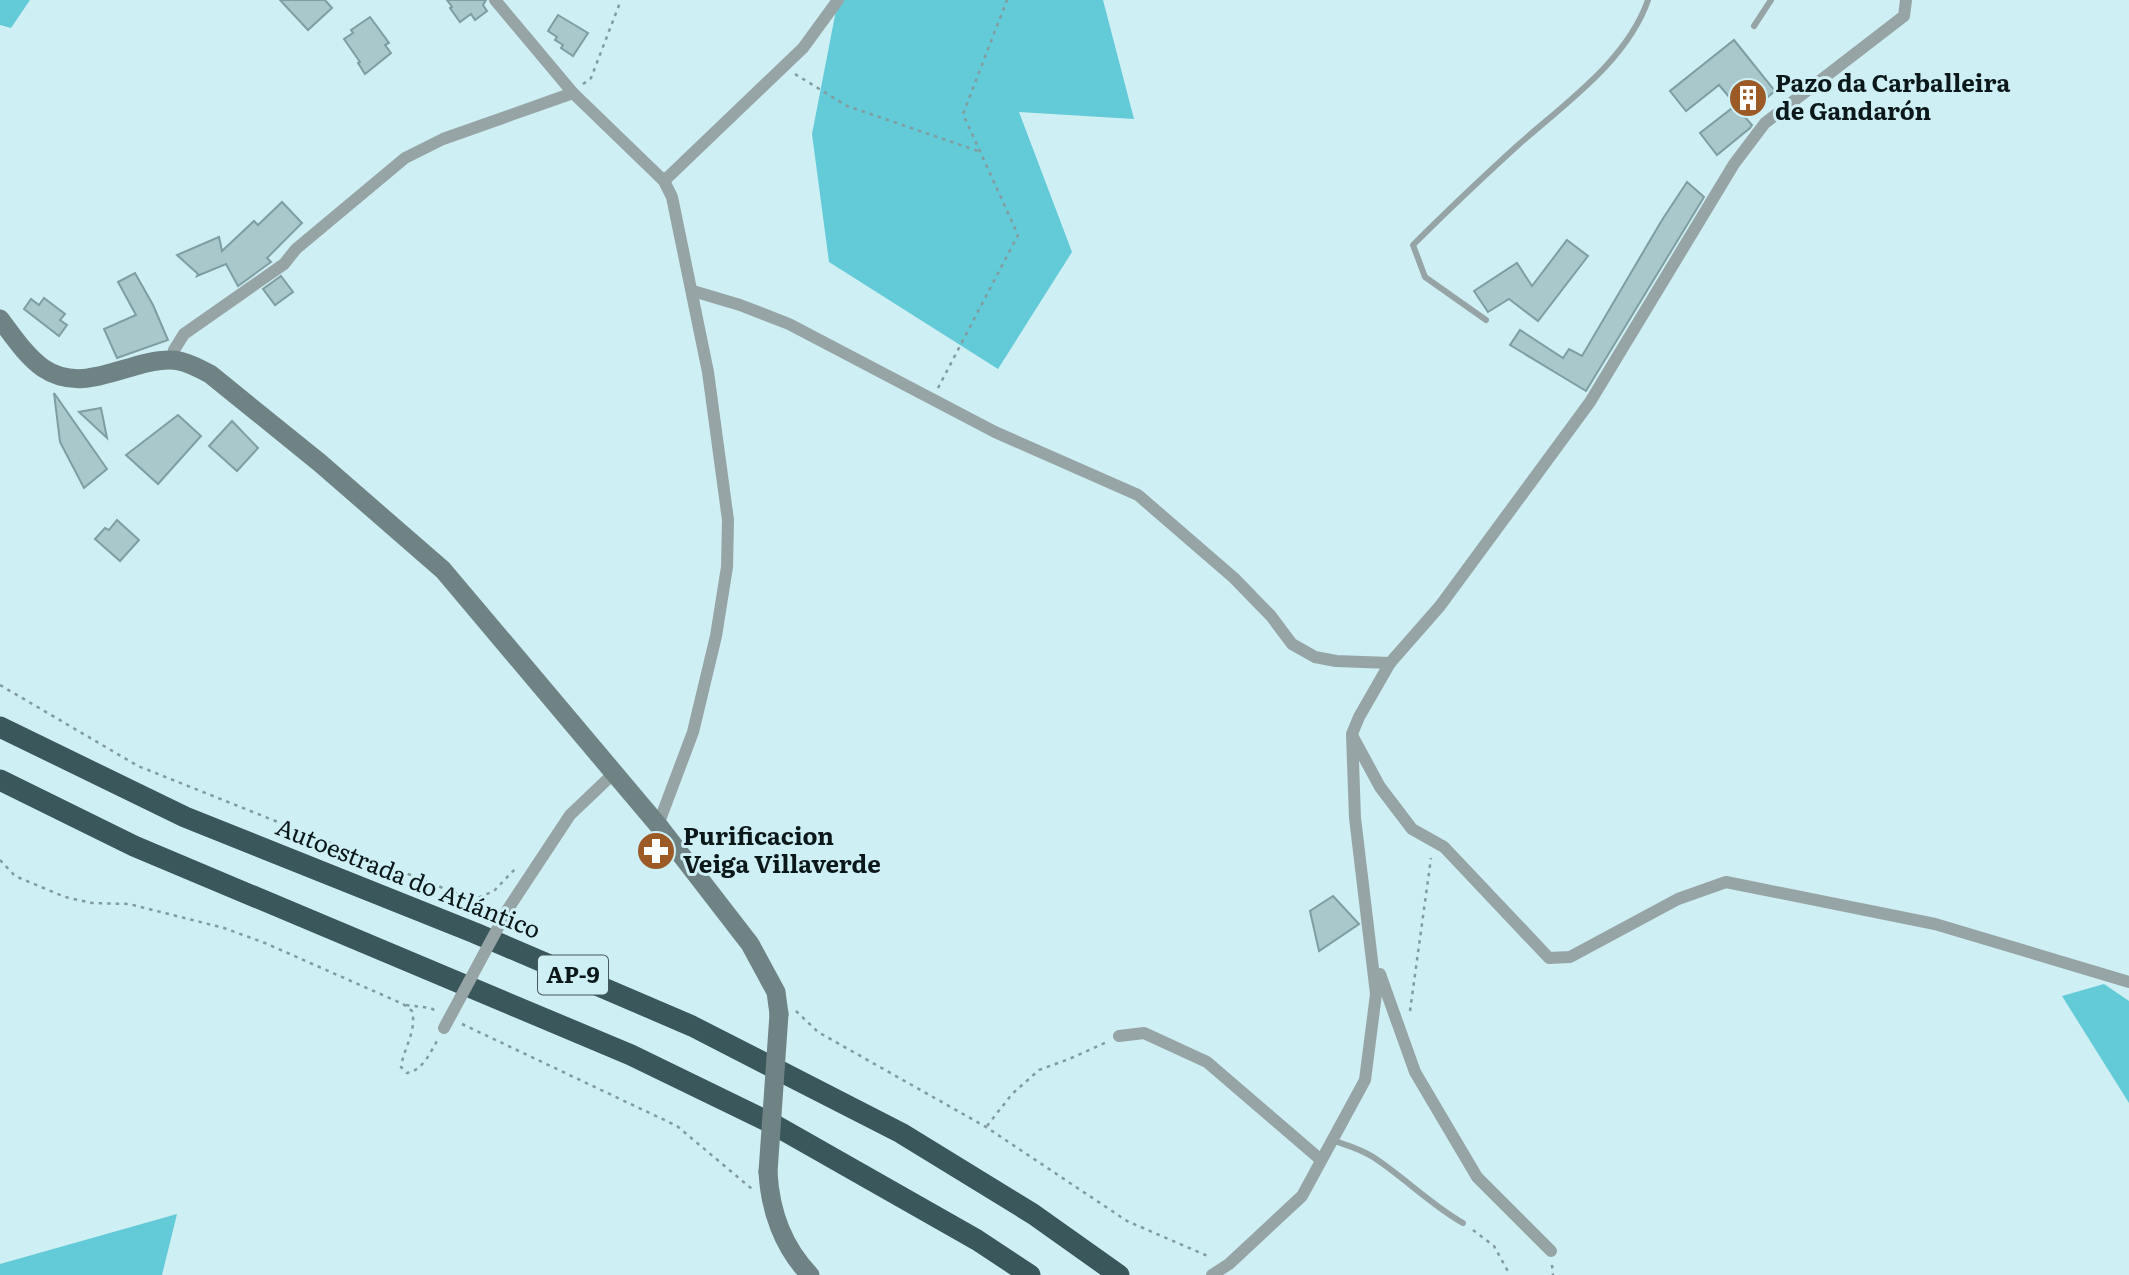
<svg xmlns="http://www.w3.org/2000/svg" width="2129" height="1275" viewBox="0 0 2129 1275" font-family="Literata,serif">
	<rect width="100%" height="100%" fill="#ceeff4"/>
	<!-- forest -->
	<g fill="#63cad7">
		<polygon points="0,0 30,0 11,28 0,25"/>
		<polygon points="838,0 1103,0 1134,119 1019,112 1072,252 998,369 829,262 812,134"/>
		<polygon points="2104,984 2129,1001 2129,1103 2062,996"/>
		<polygon points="177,1214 162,1275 0,1275 0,1264"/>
	</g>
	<!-- building -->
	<g fill="#a8c8cc" stroke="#7f9ea2" stroke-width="2">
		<polygon points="280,0 325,0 332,8 308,30"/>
		<polygon points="447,0 486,0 483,5 487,11 475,20 471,14 460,22 450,8 452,7"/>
		<polygon points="558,15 588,33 573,56 561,48 563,45 555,40 557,37 548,31"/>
		<polygon points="370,17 389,43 385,45 391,53 365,74 358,63 360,62 344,39 353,33 351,30"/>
		<polygon points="1734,40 1775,91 1744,116 1752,125 1750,128 1717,155 1700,133 1736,105 1719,85 1686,111 1670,91"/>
		<polygon points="1687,182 1704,197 1586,391 1510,345 1520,330 1563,358 1569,349 1582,356 1662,220"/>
		<polygon points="282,202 302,223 267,258 271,262 238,286 226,264 197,276 198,274 177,255 219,237 222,251 254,221 258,225"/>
		<polygon points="1567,240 1588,256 1538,321 1509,299 1488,312 1474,291 1517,263 1532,286"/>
		<polygon points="135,273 153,305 168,340 117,358 104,329 136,315 118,282"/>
		<polygon points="281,276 293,292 275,305 263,289"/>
		<polygon points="44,298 65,314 60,320 67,325 59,336 24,309 31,299 39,305"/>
		<polygon points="54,393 107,469 84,488 60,442"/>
		<polygon points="101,408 107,438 79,412"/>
		<polygon points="178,415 201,436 158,484 126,455"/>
		<polygon points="232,421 258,448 237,471 209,446"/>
		<polygon points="117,520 139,540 120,561 95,539 105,528 109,530"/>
		<polygon points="1333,896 1359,924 1319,951 1310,911"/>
	</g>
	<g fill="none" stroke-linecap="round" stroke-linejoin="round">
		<!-- path -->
		<g stroke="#829b9e" stroke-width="2.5" stroke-dasharray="3.5 5" stroke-linecap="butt">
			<polyline points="795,74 847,106 981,152"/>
			<polyline points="583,84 591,78 621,0"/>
			<polyline points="938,388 1018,235 963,114 1007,0"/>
			<polyline points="0,685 138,766 473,900 494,891 515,869"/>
			<path d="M 0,860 L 15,876 L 65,897 L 92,903 L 129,904 L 224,928 L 265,943 L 403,1004 L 412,1011 C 417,1031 404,1047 401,1067 L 407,1073 C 423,1070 430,1053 437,1041"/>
			<polyline points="406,1005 431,1008 437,1012"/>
			<polyline points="796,1011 818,1032 986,1127 1127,1221 1210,1257"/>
			<polyline points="1410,1011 1431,858"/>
			<polyline points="462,1024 677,1126 752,1189"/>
			<polyline points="987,1126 1012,1094 1039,1070 1069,1059 1107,1042"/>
			<polyline points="1473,1230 1494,1246 1510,1275"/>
			<polyline points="1552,1265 1553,1275"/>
		</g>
		<!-- lane -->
		<g stroke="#96a4a5" stroke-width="6">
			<polyline points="1754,26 1771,0"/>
			<path d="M 1486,320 L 1425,277 L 1413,245 C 1447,211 1482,178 1517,146 C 1564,104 1627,61 1648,0"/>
			<path d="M 1332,1140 C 1346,1145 1361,1149 1373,1157 C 1404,1177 1431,1205 1463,1223"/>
		</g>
		<!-- street -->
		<g stroke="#96a4a5" stroke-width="12">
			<polyline points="495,0 573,93 664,181 672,197 708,372 728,520 727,567 716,636 693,732 658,825"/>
			<polyline points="664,181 803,48 838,0"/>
			<polyline points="693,291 740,305 789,324 995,432 1138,495 1234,578 1271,616 1292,644 1315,657 1336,661 1390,663"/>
			<polyline points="172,360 174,350 184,334 284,264 296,249 405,158 443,139 573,93"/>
			<polyline points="1353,737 1380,787 1412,829 1444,847 1549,958 1570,957 1678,899 1726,882 1935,924 2129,982"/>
			<polyline points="508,909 570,815 613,774"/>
			<polyline points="1380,974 1415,1072 1477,1177 1551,1251"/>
			<polyline points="1119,1036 1144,1033 1207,1062 1321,1160"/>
			<polyline points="1212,1275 1229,1264 1302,1196 1365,1080 1376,994 1355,818 1352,734 1359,717 1390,663 1440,606 1590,402 1734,164 1765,123 1904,16 1906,0"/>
		</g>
		<!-- secondary -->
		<g stroke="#6f8385" stroke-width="19">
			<path d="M 0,319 C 13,336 26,356 43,368 C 84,396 127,360 170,360 C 184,360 198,368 210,374 L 320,463 L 443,570 L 658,825 L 750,944 L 776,992 L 779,1014"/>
			<path d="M 768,1172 C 770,1210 783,1247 810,1275"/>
		</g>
		<!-- highway -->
		<g stroke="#3a575b" stroke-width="21">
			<polyline points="0,727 185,817 475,933 692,1026 901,1133 1033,1214 1119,1275"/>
			<polyline points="0,780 134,846 631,1055 771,1123 977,1240 1030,1275"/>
		</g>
		<!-- street-bridge -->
		<polyline stroke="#96a4a5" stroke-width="12" points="444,1028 508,909"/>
		<!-- secondary-bridge -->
		<polyline stroke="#6f8385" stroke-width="19" points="768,1172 779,1014"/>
	</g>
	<!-- icons -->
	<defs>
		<symbol id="building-disc" viewBox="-11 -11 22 22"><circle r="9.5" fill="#9c5b26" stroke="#ceeff4"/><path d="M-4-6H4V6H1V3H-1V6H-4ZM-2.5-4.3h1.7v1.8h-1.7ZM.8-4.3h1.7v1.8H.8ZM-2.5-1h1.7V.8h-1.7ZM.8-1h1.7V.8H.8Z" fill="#fff"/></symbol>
		<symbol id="pharmacy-disc" viewBox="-11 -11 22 22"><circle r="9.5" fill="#9c5b26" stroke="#ceeff4"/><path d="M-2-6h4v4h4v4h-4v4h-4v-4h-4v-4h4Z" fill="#fff"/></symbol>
	</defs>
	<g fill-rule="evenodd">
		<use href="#building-disc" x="1726" y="76" width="44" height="44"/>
		<use href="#pharmacy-disc" x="634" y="829" width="44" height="44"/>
	</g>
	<g text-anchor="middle" stroke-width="6" stroke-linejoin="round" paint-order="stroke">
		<!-- shield labels -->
		<rect fill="#ceeff4" stroke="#46585b" stroke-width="2" x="538" y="955.5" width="70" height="39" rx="5"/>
		<g font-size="23" font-weight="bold" fill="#0b1719">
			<text x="573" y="983">AP-9</text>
		</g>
		<!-- poi labels -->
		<g font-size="24" font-weight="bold" fill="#0b1719" stroke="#ceeff4" text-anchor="start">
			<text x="1775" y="92">Pazo da Carballeira<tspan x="1775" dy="28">de Gandarón</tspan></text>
			<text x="683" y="845">Purificacion<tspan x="683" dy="28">Veiga Villaverde</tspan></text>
		</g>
		<!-- street labels -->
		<g font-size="24" fill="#0b1719" stroke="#ceeff4">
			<text transform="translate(408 879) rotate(22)" y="8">Autoestrada do Atlántico</text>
		</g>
	</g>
</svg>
